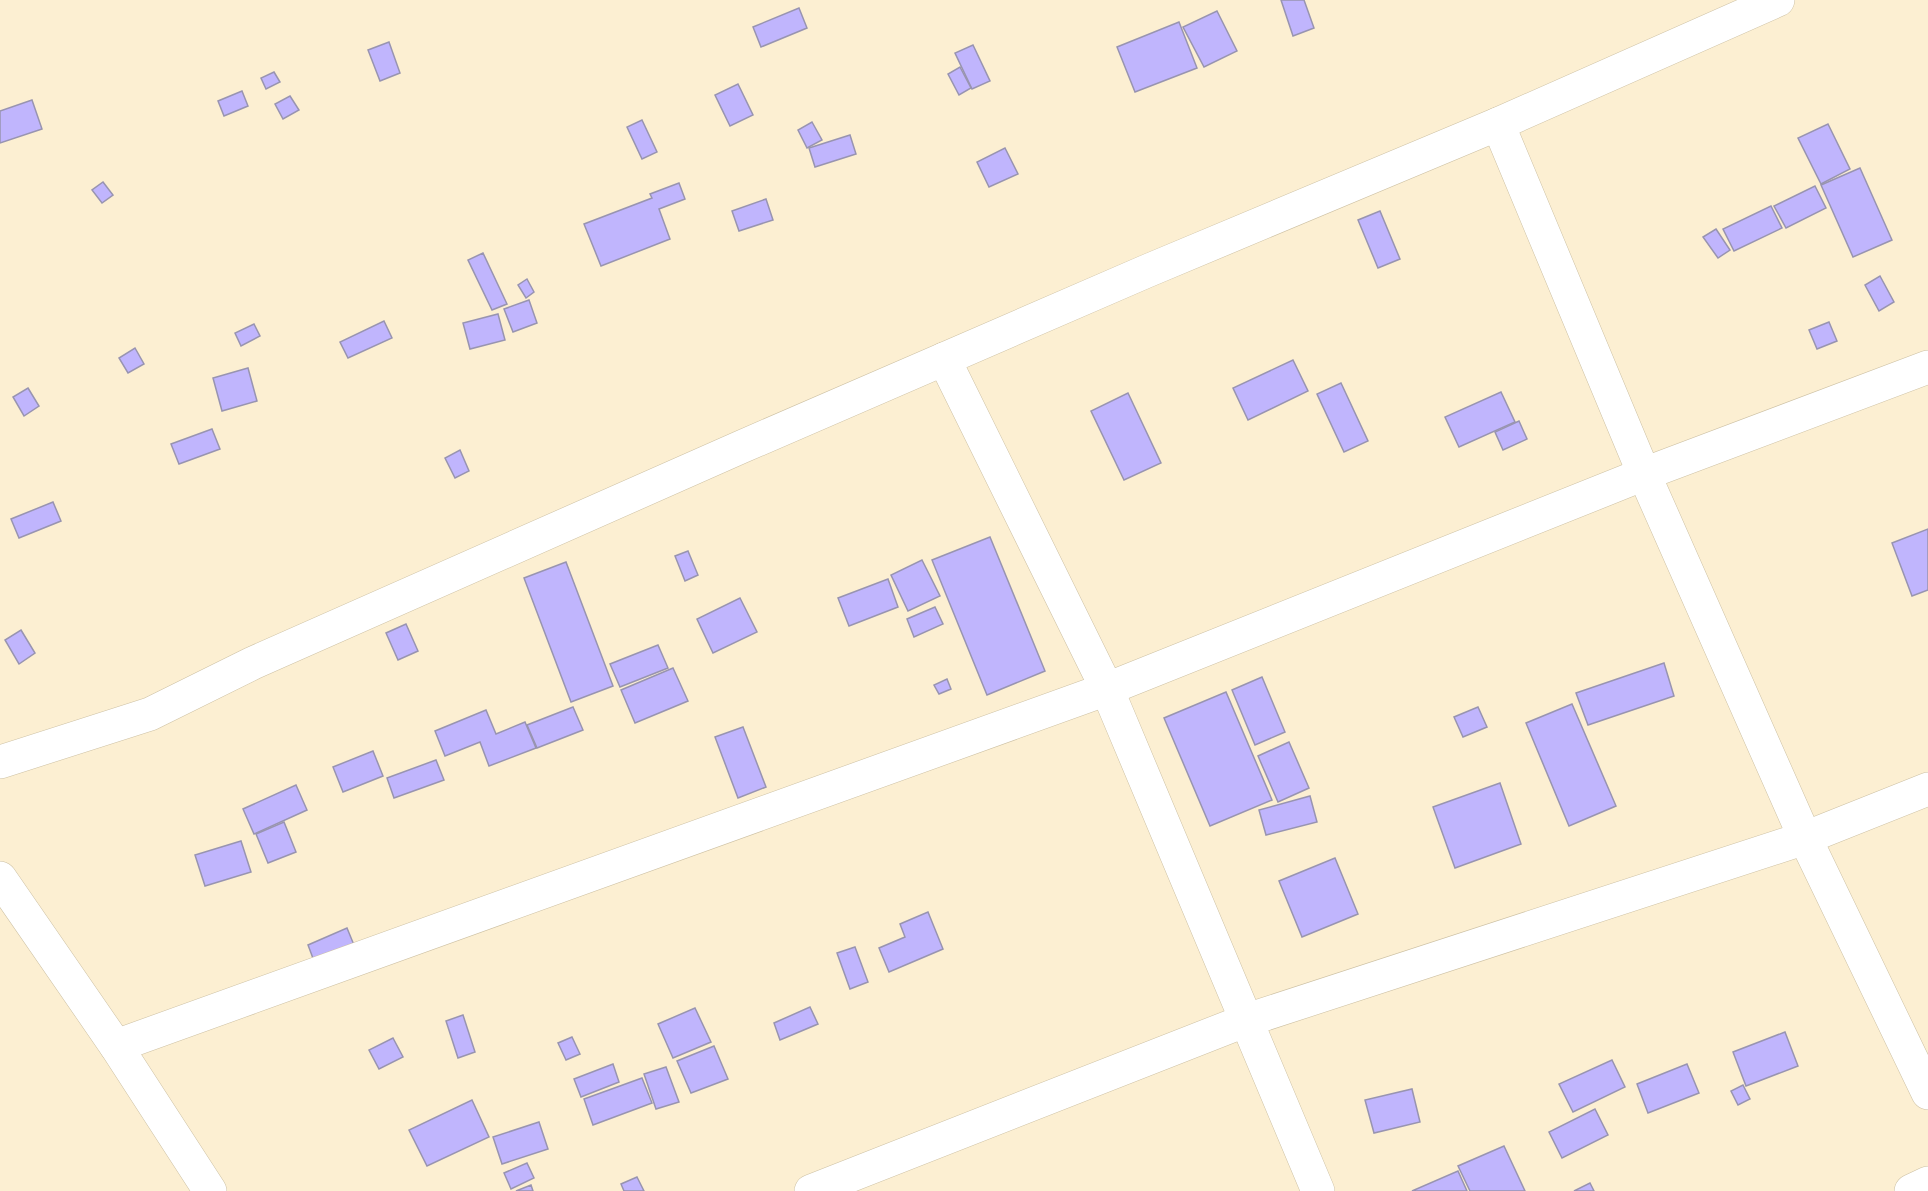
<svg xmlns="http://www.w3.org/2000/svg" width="1928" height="1191" viewBox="0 0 1928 1191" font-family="Karla,sans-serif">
	<rect width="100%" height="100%" fill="#fcefd2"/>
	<!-- building -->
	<g fill="#c0b5fd" stroke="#9894b0" stroke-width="1.5">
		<polygon points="1281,0 1304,0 1314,28 1293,36"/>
		<polygon points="799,8 807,28 761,47 753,27"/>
		<polygon points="1217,11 1237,51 1204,67 1183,27"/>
		<polygon points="1179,22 1197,68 1135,92 1117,47"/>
		<polygon points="389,42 400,73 380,81 368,50"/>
		<polygon points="973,45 990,81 972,89 955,53"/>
		<polygon points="960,67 971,88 959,95 948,74"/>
		<polygon points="274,72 280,82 266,89 261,78"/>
		<polygon points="738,84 753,115 730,126 715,95"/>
		<polygon points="242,91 248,106 224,116 218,101"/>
		<polygon points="290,96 299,110 283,119 275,104"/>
		<polygon points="32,100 42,129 0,143 0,111"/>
		<polygon points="642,120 657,152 642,159 627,127"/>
		<polygon points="812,122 822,140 807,148 798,130"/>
		<polygon points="1828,124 1850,169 1821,184 1798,138"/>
		<polygon points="850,135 856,154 815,167 809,148"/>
		<polygon points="1005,148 1018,174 989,187 977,162"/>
		<polygon points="1860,168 1892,240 1853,257 1821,185"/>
		<polygon points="103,182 113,195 102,203 92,190"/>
		<polygon points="679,183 685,199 659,209 670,239 601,266 584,224 652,198 650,194"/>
		<polygon points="1815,186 1826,208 1786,228 1774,206"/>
		<polygon points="766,199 773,220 739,231 732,211"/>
		<polygon points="1771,206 1782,228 1734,251 1723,229"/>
		<polygon points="1380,211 1400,259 1378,268 1358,220"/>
		<polygon points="1716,229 1730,250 1718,258 1703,237"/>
		<polygon points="483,253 507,304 492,310 468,260"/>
		<polygon points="1880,276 1894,302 1879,311 1865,285"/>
		<polygon points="527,279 534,292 526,298 518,285"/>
		<polygon points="529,300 537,323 513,332 504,309"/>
		<polygon points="498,314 505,340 470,349 463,323"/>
		<polygon points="384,321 392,338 348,358 340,342"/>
		<polygon points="1829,322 1837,341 1817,349 1809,330"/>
		<polygon points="254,324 260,336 241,346 235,333"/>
		<polygon points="135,348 144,364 128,373 119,358"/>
		<polygon points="1293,360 1308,391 1248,420 1233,388"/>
		<polygon points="248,368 257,401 222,411 213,378"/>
		<polygon points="1341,383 1368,441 1344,452 1317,394"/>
		<polygon points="28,388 39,406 24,416 13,397"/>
		<polygon points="1501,392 1515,422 1459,447 1445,417"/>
		<polygon points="1128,393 1161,463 1124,480 1091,411"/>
		<polygon points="1519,421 1527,439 1503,450 1495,432"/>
		<polygon points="212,429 220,449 179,464 171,444"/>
		<polygon points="460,450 469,471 455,478 445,458"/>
		<polygon points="53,502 61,521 19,538 11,519"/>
		<polygon points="1928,529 1928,590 1912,596 1892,543"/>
		<polygon points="990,537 1045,671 987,695 932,560"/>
		<polygon points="688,551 698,575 685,581 675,556"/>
		<polygon points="922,560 940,596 908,611 891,575"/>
		<polygon points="566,562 613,686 571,702 524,578"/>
		<polygon points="888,579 898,607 849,626 838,598"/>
		<polygon points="740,598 757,632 713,653 697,619"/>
		<polygon points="935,607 943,624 914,637 907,619"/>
		<polygon points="406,624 418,651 398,660 386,633"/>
		<polygon points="21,630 35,653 19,664 5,640"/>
		<polygon points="658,645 668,668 620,687 610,664"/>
		<polygon points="1664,663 1674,696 1588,725 1576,693"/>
		<polygon points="673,668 688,701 635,723 621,690"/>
		<polygon points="1262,677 1285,732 1255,745 1232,690"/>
		<polygon points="947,679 951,689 939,694 934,685"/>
		<polygon points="1226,692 1272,800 1210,826 1164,718"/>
		<polygon points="1572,704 1616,806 1569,826 1526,723"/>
		<polygon points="573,707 583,730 537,748 527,725"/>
		<polygon points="1478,707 1487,727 1463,737 1454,717"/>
		<polygon points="486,710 496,734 525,722 536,748 489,766 480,742 445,756 435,731"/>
		<polygon points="743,727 766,787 738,798 715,737"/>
		<polygon points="1289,742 1309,788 1278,802 1258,756"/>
		<polygon points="373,751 383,776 343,792 333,767"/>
		<polygon points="436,760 444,780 394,798 387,778"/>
		<polygon points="1500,783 1521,844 1455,868 1433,807"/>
		<polygon points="296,785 307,810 254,834 243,809"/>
		<polygon points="1310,796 1317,822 1266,835 1259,810"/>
		<polygon points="284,822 296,852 268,863 256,834"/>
		<polygon points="241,841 251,872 205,886 195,855"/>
		<polygon points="1335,858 1358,914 1302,937 1279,881"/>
		<polygon points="928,912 943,949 889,972 879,948 905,937 900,924"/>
		<polygon points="347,928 354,945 314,961 308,945"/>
		<polygon points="855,947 868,982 850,989 837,953"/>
		<polygon points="810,1007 818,1024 780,1040 774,1023"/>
		<polygon points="695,1008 711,1042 673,1058 658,1024"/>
		<polygon points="463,1015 475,1052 458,1058 446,1021"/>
		<polygon points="1785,1032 1798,1066 1746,1086 1733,1052"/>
		<polygon points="572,1037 580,1054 566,1060 558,1043"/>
		<polygon points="393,1038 403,1057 379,1069 369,1050"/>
		<polygon points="714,1046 728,1079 691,1093 677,1061"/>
		<polygon points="1612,1060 1625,1087 1573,1112 1559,1084"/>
		<polygon points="613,1064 619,1082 581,1097 574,1079"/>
		<polygon points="1687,1064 1699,1093 1648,1113 1637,1084"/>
		<polygon points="666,1067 679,1102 656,1109 644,1074"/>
		<polygon points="642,1078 652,1103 593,1125 584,1099"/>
		<polygon points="1743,1085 1750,1099 1738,1105 1731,1091"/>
		<polygon points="1412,1089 1420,1122 1374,1133 1365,1100"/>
		<polygon points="472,1100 489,1137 427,1166 409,1130"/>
		<polygon points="1595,1109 1608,1135 1562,1158 1549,1132"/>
		<polygon points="539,1122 548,1149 502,1164 493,1137"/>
		<polygon points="1504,1146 1525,1191 1470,1191 1458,1166"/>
		<polygon points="527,1163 534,1178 511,1189 504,1173"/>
		<polygon points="1458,1171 1467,1191 1412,1191"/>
		<polygon points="637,1177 644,1191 624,1191 621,1184"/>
		<polygon points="1590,1183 1594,1191 1574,1191"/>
		<polygon points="531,1185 533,1191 516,1191"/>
	</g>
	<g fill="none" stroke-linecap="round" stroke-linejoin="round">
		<defs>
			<g id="minor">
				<polyline points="1498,124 1644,474 1805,838 1928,1093"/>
				<polyline points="944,359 1107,689 1318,1191"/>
				<polyline points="0,762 150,714 253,663 741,447 1147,271 1498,124 1778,0"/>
				<polyline points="0,878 116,1046 210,1191"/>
				<polyline points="116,1046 1107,689 1644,474 1928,367"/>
				<polyline points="811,1191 1247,1020 1805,838 1928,789"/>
				<polyline points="1911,1191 1928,1183"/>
			</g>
		</defs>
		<!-- minor casing -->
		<use href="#minor" stroke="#cdc1a4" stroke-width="34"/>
		<!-- minor -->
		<use href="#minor" stroke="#fff" stroke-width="33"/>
	</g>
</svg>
